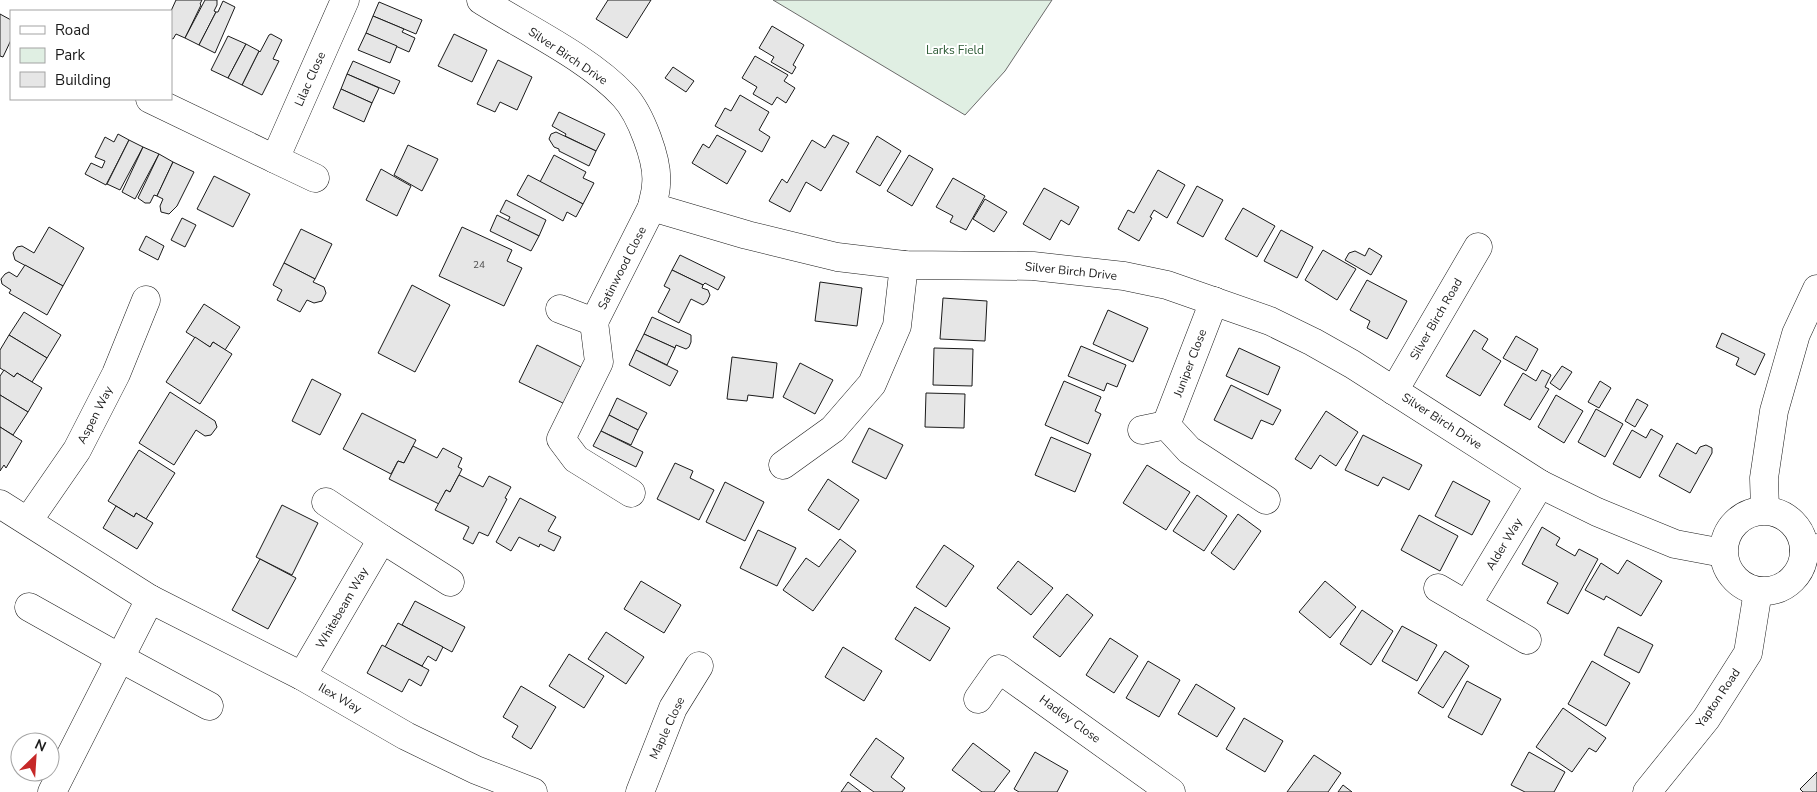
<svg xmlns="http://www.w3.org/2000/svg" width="1817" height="792" viewBox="0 0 1817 792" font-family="'Nunito Sans',sans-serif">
	<rect width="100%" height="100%" fill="#fff"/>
	<!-- green -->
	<polygon fill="#e0efe3" stroke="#6a6a6a" points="773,0 1052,0 1005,71 965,115"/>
	<!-- building -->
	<g fill="#e6e6e6" stroke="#1a1a1a">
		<polygon points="176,0 202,0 200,4 201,5 185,38 176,34 173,39 171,38 171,11"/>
		<polygon points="205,0 217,0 217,5 214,11 216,12 199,45 185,38"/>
		<polygon points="608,0 651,0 627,38 596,19"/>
		<polygon points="223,1 235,7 215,53 199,45 216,12 218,12"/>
		<polygon points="379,2 422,20 416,34 373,16"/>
		<polygon points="0,14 11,20 11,40 3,57 0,56"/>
		<polygon points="373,16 404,29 402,32 415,38 409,52 366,33"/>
		<polygon points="772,26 804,45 793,65 796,67 792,74 771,62 774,57 759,48"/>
		<polygon points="366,33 397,46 390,63 358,50"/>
		<polygon points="271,34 282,40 273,59 279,61 262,95 242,85 259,51 260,52 269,35"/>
		<polygon points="454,34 487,50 472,82 438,66"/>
		<polygon points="228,36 246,44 228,78 211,70"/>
		<polygon points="246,44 259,51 242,85 228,78"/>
		<polygon points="755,56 788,75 784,81 795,88 786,103 777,97 772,105 753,94 757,87 742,78"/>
		<polygon points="498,60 532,77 517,110 500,102 495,112 477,104"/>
		<polygon points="353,61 400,81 394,94 347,74"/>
		<polygon points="673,67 694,81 686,92 665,78"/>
		<polygon points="347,74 379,88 372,103 341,89"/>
		<polygon points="341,89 372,103 364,122 333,108"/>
		<polygon points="740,95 769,112 759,130 770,137 762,152 715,126 725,108 731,111"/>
		<polygon points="559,112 605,134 596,151 565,136 566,134 552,126"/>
		<polygon points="556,132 596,151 589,166 559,151 559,149 554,147 549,139 551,134"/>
		<polygon points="118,134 129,140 106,185 85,174 91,163 102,168 105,161 95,157 105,137 114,142"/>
		<polygon points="717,135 746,151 727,184 692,163 703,144 709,148"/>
		<polygon points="833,135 849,143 821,191 806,182 790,212 769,201 782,179 787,183 812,140 825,148"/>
		<polygon points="877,136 901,151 880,186 856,172"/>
		<polygon points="129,140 143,147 120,190 107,184"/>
		<polygon points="408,145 438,159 422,191 394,175"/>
		<polygon points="143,147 159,154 135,199 122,192"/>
		<polygon points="159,154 173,162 157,196 154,195 150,203 145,203 138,198"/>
		<polygon points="554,155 586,172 583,178 594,183 583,204 540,182"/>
		<polygon points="909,155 933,169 912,206 887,191"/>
		<polygon points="173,162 194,172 177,206 169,214 161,212 160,206 163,199 157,196"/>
		<polygon points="381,169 411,186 397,216 366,200"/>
		<polygon points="1158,170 1185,185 1167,218 1154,210 1150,217 1152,218 1139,241 1118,229 1128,210 1134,213"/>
		<polygon points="528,175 583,204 576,217 567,212 563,221 517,195"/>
		<polygon points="214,176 250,194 233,227 197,209"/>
		<polygon points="953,178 985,196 966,230 950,222 953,216 936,207"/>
		<polygon points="1197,186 1223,200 1203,237 1177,223"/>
		<polygon points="1044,188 1079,207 1069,225 1061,220 1050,240 1023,224"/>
		<polygon points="985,199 1007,212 994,232 973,219"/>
		<polygon points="506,200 546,220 539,236 508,221 510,217 500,212"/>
		<polygon points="1243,208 1275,226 1257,257 1225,239"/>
		<polygon points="497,215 539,236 531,251 490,231"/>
		<polygon points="182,218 196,225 185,247 171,240"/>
		<polygon points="49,227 84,248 63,286 15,260 13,253 17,247 22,246 34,253"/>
		<polygon points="462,227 512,250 507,261 522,268 504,306 439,276"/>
		<polygon points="301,229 332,244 315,279 284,263"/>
		<polygon points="1281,230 1313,247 1297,278 1264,261"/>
		<polygon points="146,236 164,246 158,260 139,250"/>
		<polygon points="1369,248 1382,256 1371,275 1345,260 1349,253 1355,251 1365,256"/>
		<polygon points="1323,250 1356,269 1337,300 1305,280"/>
		<polygon points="680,255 725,277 718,290 705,283 703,285 672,270"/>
		<polygon points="284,263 315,279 313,282 324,287 326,293 322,301 314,303 307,300 300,312 277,300 282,290 273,285"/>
		<polygon points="25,265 63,286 47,315 9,293 11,290 2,284 1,279 5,274 9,272 17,277"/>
		<polygon points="672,270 703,285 702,288 708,290 710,295 707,302 703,305 691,299 679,323 658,312 670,289 664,286"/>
		<polygon points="1367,280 1407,301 1387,339 1367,328 1370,321 1350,310"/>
		<polygon points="820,282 862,288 857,326 815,321"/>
		<polygon points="412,285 450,305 415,372 378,353"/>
		<polygon points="943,298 987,301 985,341 940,339"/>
		<polygon points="204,304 240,327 225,350 213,342 210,347 186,332"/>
		<polygon points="1108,310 1148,328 1133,362 1093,344"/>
		<polygon points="24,312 61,335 47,358 9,335"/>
		<polygon points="652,317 691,335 691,342 689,347 686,349 676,345 675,348 644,334"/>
		<polygon points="1474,330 1488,339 1482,349 1501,361 1480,396 1446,376"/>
		<polygon points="1722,333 1765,354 1755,375 1736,365 1739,358 1716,347"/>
		<polygon points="644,334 675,348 667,365 636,350"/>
		<polygon points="9,335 47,358 32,382 17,373 14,377 0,368 0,350"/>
		<polygon points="1516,336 1538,349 1526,371 1503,358"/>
		<polygon points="195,337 210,347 213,342 232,354 200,404 166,382"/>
		<polygon points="537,345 585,369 567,405 519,382"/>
		<polygon points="1081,346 1126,365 1117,387 1107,383 1104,391 1068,376"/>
		<polygon points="934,348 973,349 972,386 933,385"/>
		<polygon points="1239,348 1280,367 1268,395 1226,376"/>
		<polygon points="636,350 678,371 670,386 629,365"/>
		<polygon points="732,357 777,363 773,398 748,395 747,401 727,399"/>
		<polygon points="800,363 833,380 815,414 783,397"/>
		<polygon points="1562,366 1572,372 1560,390 1550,383"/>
		<polygon points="4,370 14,377 17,373 42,388 28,412 0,395 0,376"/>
		<polygon points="1542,370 1551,375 1545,387 1549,389 1530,420 1504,405 1523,373 1536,381"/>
		<polygon points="312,379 341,394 320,435 292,421"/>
		<polygon points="1064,381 1101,397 1095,411 1101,414 1088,444 1045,425"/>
		<polygon points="1600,381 1611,388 1599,408 1588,402"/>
		<polygon points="1231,385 1281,410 1273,425 1261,420 1252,439 1214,420"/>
		<polygon points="170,392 215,421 217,427 211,435 205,436 196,430 174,465 139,443"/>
		<polygon points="926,393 965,394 964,428 925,427"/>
		<polygon points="0,395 28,412 13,435 0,427"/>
		<polygon points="1556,395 1583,411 1564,443 1538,427"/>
		<polygon points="617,398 647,413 638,430 609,415"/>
		<polygon points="1637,399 1648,405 1635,427 1625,421"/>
		<polygon points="1596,409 1623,424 1605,457 1578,442"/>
		<polygon points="1326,411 1358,432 1336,466 1320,455 1311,469 1295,459"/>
		<polygon points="362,413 416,440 404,463 398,461 391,474 343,449"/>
		<polygon points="609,415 638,430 631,445 601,431"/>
		<polygon points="0,427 22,441 6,468 4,465 0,471"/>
		<polygon points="869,428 903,445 886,479 852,462"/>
		<polygon points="1651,429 1663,436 1640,478 1613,464 1632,430 1646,438"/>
		<polygon points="601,431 643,452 636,467 593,446"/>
		<polygon points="1363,435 1422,465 1409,490 1383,477 1378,486 1345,470"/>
		<polygon points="1051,437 1091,454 1075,492 1035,475"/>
		<polygon points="1677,443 1696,454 1700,447 1706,445 1712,448 1712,453 1690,493 1659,476"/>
		<polygon points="413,446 437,458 443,448 462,458 458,467 462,469 459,475 450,492 446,490 439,504 389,479 398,461 404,463"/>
		<polygon points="139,450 175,473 146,519 136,513 134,517 108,501"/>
		<polygon points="675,463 693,471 690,478 714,490 699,520 657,499"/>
		<polygon points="1147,465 1190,492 1166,530 1123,503"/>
		<polygon points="459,475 483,487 489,476 511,487 505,498 507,499 488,536 479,532 473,544 463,539 469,527 435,510 446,490 450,492"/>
		<polygon points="828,479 859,500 839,530 808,510"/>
		<polygon points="1453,481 1490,501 1472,535 1435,516"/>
		<polygon points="725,482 764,502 745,541 706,522"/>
		<polygon points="1197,495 1227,516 1204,551 1173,531"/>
		<polygon points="520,498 556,517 548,531 561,537 554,551 540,544 539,547 519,537 511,551 496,542"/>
		<polygon points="282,505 318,523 292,575 256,557"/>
		<polygon points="116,506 134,517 136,513 153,523 137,549 103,528"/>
		<polygon points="1238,514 1261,531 1234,570 1211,553"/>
		<polygon points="1419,515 1458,536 1440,571 1401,550"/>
		<polygon points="1542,527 1560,538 1556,545 1575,556 1579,549 1598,559 1568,614 1547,603 1558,583 1522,564"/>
		<polygon points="758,530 796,548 777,586 740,568"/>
		<polygon points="840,539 856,551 813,611 783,590 806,558 819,567"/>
		<polygon points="944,545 974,566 946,607 916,587"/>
		<polygon points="260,559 296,578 268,629 232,610"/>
		<polygon points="1627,560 1662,581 1641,616 1606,596 1604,600 1585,590 1601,563 1618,574"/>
		<polygon points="1018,561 1053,588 1031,615 997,588"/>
		<polygon points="641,581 681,605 664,633 624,609"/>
		<polygon points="1325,581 1356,607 1330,638 1299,612"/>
		<polygon points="1067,594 1093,615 1060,657 1033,637"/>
		<polygon points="415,601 465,627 452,652 402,625"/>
		<polygon points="915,607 950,628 930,661 895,639"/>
		<polygon points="1362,610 1393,631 1371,665 1340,644"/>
		<polygon points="398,623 443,647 436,661 428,656 422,666 385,647"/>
		<polygon points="1402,626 1437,645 1417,681 1382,661"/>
		<polygon points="1618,627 1653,645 1639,673 1604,655"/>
		<polygon points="606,632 644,657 626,684 588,659"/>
		<polygon points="1110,638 1138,656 1114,693 1086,675"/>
		<polygon points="382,645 429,670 421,686 409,679 402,692 367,673"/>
		<polygon points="843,647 882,671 864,701 825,677"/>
		<polygon points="1445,651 1469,666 1443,708 1418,693"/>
		<polygon points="569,654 604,676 584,708 549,686"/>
		<polygon points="1148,661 1180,680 1159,717 1126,698"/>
		<polygon points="1592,661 1630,683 1606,726 1568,704"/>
		<polygon points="1467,681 1501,699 1482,735 1448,717"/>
		<polygon points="1196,684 1235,708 1217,737 1178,714"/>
		<polygon points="521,686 556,707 531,749 512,737 518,726 503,717"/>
		<polygon points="1563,708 1606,738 1596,752 1589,748 1572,772 1536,747"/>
		<polygon points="1244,718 1283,741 1265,772 1226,749"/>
		<polygon points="876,738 904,758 891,777 905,788 902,792 874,792 850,775"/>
		<polygon points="973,743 1010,771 994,792 982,792 952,770"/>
		<polygon points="1035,752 1068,771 1057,792 1019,792 1014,789"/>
		<polygon points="1529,752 1565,772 1554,792 1525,792 1511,785"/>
		<polygon points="1314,755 1341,773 1328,792 1287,792"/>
		<polygon points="1817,772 1817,792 1803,792 1800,789"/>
		<polygon points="848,782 861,792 841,792"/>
		<polygon points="1343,785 1352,792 1338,792"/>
	</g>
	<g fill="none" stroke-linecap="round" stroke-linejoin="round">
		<defs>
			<g id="minor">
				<path d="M 481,0 C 525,28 589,58 624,96 C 640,113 659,161 656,185 C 656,192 653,200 652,207 L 747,235 L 837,257 L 904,265 L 1033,266 L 1124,276 L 1167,285 L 1270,321 L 1313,342 L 1352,364 L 1540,484 L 1597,512 L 1675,544 L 1723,553"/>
				<polyline points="150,99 275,159 345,0"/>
				<polyline points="275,159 315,178"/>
				<polyline points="560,309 594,322 652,207"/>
				<polyline points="594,322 599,362 561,439 576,459 631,493"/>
				<polyline points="1394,391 1478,247"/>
				<polyline points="1166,425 1214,301"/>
				<polyline points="1142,430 1166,425 1189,450 1266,500"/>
				<polyline points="783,465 833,429 872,384 897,326 904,265"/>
				<polyline points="0,504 150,599 302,676 406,736 476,770 533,792"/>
				<polyline points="28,521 77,450 116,374 146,300"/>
				<polyline points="382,539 450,582"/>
				<polyline points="1804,550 1817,548"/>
				<polyline points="1438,588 1527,640"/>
				<polyline points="150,599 120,658 209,706"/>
				<polyline points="1467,605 1540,484"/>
				<polyline points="29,607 120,658 52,792"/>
				<polyline points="302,676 382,539 326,502"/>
				<polyline points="978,699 999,669 1171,792"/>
				<polyline points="640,792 673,708 699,666"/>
			</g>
			<g id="major">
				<polyline points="1765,510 1764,478 1774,411 1796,334 1817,289"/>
				<circle cx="1764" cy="551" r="40"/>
				<polyline points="1647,792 1706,719 1748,653 1758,591"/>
			</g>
		</defs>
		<!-- minor casing -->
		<use href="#minor" stroke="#1a1a1a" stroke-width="29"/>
		<!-- major casing -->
		<use href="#major" stroke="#1a1a1a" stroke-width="29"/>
		<!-- minor -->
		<use href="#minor" stroke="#fff" stroke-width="28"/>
		<!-- major -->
		<use href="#major" stroke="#fff" stroke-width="28"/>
	</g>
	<g text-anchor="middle" stroke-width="4" stroke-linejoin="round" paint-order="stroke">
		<!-- number labels -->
		<g font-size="10" fill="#4d4d4d">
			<text x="479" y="268">24</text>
		</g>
		<!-- park labels -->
		<g font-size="12" fill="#2b5a34" stroke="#fff">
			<text x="955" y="54">Larks Field</text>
		</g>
		<!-- street labels -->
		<g font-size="12" fill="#1a1a1a" stroke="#fff">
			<text transform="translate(568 56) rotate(34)" y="4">Silver Birch Drive</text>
			<text transform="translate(310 79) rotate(-66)" y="4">Lilac Close</text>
			<text transform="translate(622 268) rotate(-63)" y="4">Satinwood Close</text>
			<text transform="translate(1071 271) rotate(6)" y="4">Silver Birch Drive</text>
			<text transform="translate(1436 319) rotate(-60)" y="4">Silver Birch Road</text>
			<text transform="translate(1190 363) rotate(-69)" y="4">Juniper Close</text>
			<text transform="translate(95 415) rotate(-63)" y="4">Aspen Way</text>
			<text transform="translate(1442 421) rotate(33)" y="4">Silver Birch Drive</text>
			<text transform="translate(1504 544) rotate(-59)" y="4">Alder Way</text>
			<text transform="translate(342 608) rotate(-60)" y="4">Whitebeam Way</text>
			<text transform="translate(340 698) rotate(30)" y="4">Ilex Way</text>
			<text transform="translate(1718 698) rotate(-56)" y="4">Yapton Road</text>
			<text transform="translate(1070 719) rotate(36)" y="4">Hadley Close</text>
			<text transform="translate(667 728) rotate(-65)" y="4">Maple Close</text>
		</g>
	</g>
	<!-- legend -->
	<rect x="10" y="10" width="162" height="90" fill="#ffffff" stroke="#a3a3a3"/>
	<rect x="20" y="26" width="25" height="8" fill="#ffffff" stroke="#a3a3a3"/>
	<text x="55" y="35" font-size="15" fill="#1a1a1a">Road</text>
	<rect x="20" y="48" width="25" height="15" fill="#e0efe3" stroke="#a3a3a3"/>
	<text x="55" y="60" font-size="15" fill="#1a1a1a">Park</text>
	<rect x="20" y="72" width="25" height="15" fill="#e6e6e6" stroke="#a3a3a3"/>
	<text x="55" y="85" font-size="15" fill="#1a1a1a">Building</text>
	<!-- north arrow -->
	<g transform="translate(35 757) rotate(25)"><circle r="24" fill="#ffffff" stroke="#a3a3a3"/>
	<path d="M0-4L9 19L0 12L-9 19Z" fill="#c62828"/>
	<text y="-8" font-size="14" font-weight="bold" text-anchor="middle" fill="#1a1a1a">N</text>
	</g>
</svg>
